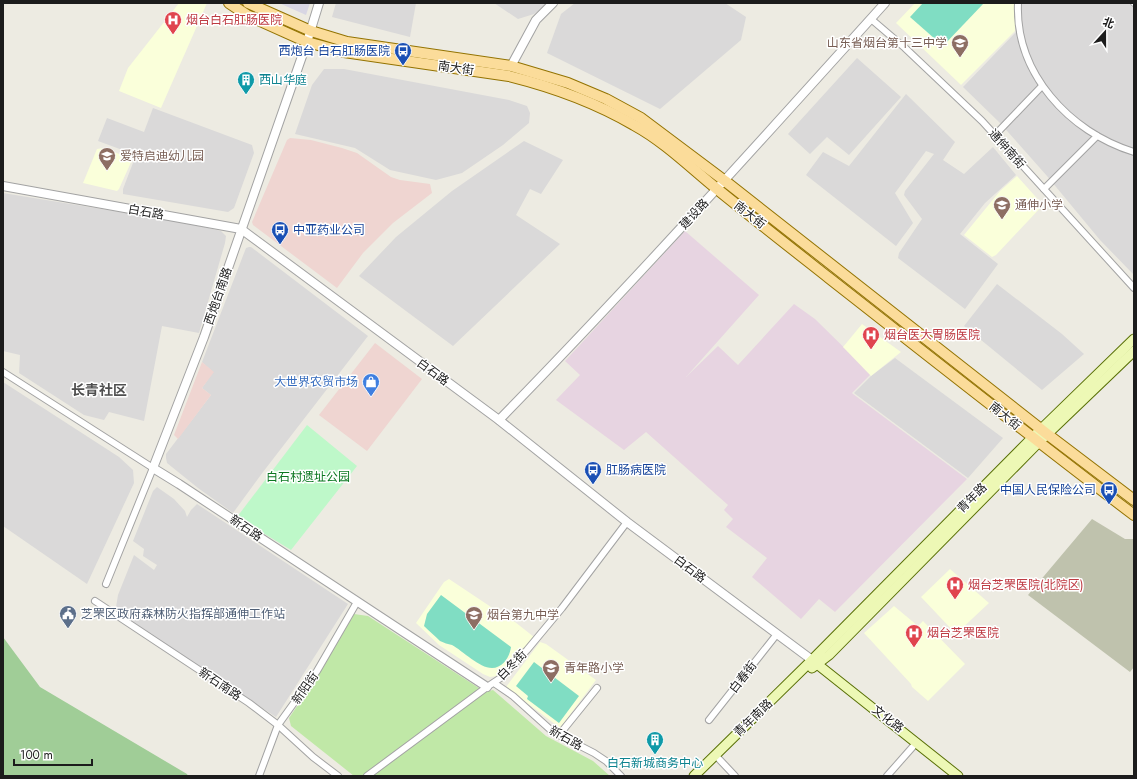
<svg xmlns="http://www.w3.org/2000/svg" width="1137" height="779" viewBox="0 0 1137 779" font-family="Jost,'Noto Sans SC',sans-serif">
	<rect width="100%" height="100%" fill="#edebe2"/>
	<!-- residential -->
	<g fill="#dad9d9">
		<polygon points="336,3 416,3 410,37 332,17"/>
		<polygon points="494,3 548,3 534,14 518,19"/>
		<polygon points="575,3 725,3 746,17 741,40 660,109 547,53 561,14"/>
		<polygon points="1017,3 1134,3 1134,275 1100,240 1047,176 1000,123 963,87 1016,32"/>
		<polygon points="857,58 901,97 849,155 827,137 810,154 788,134"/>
		<polygon points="324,69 344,69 509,100 527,106 530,113 529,123 503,145 462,173 436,180 390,170 355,148 295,134 312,85"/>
		<polygon points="906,94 955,142 943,160 964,174 993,147 1016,175 985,203 960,234 998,264 965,309 898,258 899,253 922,219 904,195 905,191 934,154 926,151 895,193 913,223 896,246 806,175 823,152 849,166"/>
		<polygon points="153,108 252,145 254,153 234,208 228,212 123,194 123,189 136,155 98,141 107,118 144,132"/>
		<polygon points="524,141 563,160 541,194 530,189 516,215 560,244 453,346 359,276 396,237 452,191"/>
		<polygon points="3,193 188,223 221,231 226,236 225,243 199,333 162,326 144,421 109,412 104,420 84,415 19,373 20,355 3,351"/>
		<polygon points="249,247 251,247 368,336 263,472 233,513 198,488 167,463 166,458 166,454 211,395 202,388 213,372 202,362 246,248"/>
		<polygon points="997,284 1062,334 1084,354 1042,390 964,326"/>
		<polygon points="895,358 1003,438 968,478 854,393 871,376"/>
		<polygon points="3,382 119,457 133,470 134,483 87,584 3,526"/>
		<polygon points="157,487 174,499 185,511 187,517 191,510 197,504 348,604 276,717 119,614 116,607 118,595 134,555 154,570 157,565 143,556 144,549 133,541 153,491"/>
	</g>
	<!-- commercial -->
	<g fill="#efd5d1">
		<polygon points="290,138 311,140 342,148 357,153 391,177 400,180 430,184 432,193 393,223 363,253 337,288 253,225 252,222 287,140"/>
		<polygon points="375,343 422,379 367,451 319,415"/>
		<polygon points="202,362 214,372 202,388 211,395 178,439 174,435"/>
	</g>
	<!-- industrial -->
	<polygon fill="#e7d4e1" points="685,231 759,295 686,377 718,346 738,365 794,304 815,319 871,374 852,393 853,394 967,479 835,612 819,599 801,619 752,577 767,558 726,527 733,519 724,510 728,505 646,432 624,450 556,400 580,375 565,361"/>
	<!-- education -->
	<g fill="#faffda">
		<polygon points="179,3 207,3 161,108 119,91 128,68"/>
		<polygon points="915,3 1016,3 1015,31 961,85 896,23"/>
		<polygon points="103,148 130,158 132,160 119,189 117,191 83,183 97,149"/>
		<polygon points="1017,176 1043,205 996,255 992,257 964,235 1000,191"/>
		<polygon points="862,324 901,352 871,376 843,347"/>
		<polygon points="950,569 989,603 956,634 921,597"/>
		<polygon points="449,579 494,609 496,607 534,637 503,672 497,676 490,677 483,674 439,645 416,623 444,582"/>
		<polygon points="894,606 918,626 923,621 965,664 928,701 912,687 911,684 864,633"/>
		<polygon points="540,642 546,644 596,680 560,728 506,687"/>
	</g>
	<!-- construction -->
	<polygon fill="#bfc2ad" points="1092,519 1125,539 1134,539 1134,667 1130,672 1028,595"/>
	<!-- grass -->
	<polygon fill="#c0e8a7" points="354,614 368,616 485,692 493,690 546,736 593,761 610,776 354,776 291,726 289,718 321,671"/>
	<!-- forest -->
	<polygon fill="#a0cd97" points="3,637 40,687 187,774 188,776 3,776"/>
	<!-- park -->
	<polygon fill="#bef8c9" points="307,425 357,466 291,550 237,517"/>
	<!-- pitch -->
	<g fill="#80ddc3">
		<polygon points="923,3 984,3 943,46 910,17"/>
		<path d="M 441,595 L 511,647 C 510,656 503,668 492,668 C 479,668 463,651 452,645 C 448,644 444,643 440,641 C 435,636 429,631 424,626 L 427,614 Z"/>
		<polygon points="534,662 579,696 559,723 527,699 528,696 516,686"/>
	</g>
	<!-- plaza -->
	<polygon fill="#d8d6e3" points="279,3 310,3 306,15"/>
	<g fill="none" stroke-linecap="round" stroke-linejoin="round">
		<defs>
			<polyline id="pedestrian" points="1133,3 1134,4"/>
			<g id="minor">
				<path d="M 1018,3 C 1015,73 1069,132 1134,152"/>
				<polyline points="871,19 905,48 982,121 1134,288"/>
				<polyline points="995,135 1042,86"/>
				<polyline points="1044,189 1097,136"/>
				<polyline points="3,372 153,468 106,584"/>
				<polyline points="95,601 249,703 278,725 313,757 338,776"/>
				<polyline points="494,683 513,696 553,732 594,753 606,761 621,776"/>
				<polyline points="709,720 777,634"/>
				<polyline points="559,735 597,688"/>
				<polyline points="719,759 735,776"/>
				<polyline points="259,776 278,725 317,671 357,602"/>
				<polyline points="367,776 487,687 502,677 527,650 562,608 627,522"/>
				<polyline points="887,776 917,742"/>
			</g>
			<g id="tertiary">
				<polyline points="319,3 307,42 204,337 153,468 179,484 487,687"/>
				<polyline points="511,66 536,20 553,3"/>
				<polyline points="3,186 241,229 499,420 627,522 812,660"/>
				<path d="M 499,420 C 631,285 758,144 885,3"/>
			</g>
			<g id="secondary">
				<polyline points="812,660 958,776"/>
				<polyline points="812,668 829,655 1038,443 1134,351"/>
				<polyline points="694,776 812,660 1032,438 1134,339"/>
			</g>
			<g id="primary">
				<path d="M 229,3 L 247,15 L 307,42 L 344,52 L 509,76 C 553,87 595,102 634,125 C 665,142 690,167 717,189 C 754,219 791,248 829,278 C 930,357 1031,437 1134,515"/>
				<polyline points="248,3 311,31 347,42 511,66 568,83 606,99 641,118 725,181 1047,434 1134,500"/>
			</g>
		</defs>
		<!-- pedestrian casing -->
		<use href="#pedestrian" stroke="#a3a3a3" stroke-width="6"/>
		<!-- minor casing -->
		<use href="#minor" stroke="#a3a3a3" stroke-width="8"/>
		<!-- tertiary casing -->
		<use href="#tertiary" stroke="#a3a3a3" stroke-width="10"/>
		<!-- secondary casing -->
		<use href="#secondary" stroke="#597006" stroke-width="11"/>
		<!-- primary casing -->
		<use href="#primary" stroke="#937302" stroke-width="12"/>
		<!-- pedestrian -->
		<use href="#pedestrian" stroke="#fff" stroke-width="4.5"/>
		<!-- minor -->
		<use href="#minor" stroke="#fff" stroke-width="6"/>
		<!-- tertiary -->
		<use href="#tertiary" stroke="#fff" stroke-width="8"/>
		<!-- secondary -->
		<use href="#secondary" stroke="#edf8b5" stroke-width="9"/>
		<!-- primary -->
		<use href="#primary" stroke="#fbdc9a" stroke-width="10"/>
	</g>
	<!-- icons -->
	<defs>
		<symbol id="hospital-pin" viewBox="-11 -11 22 30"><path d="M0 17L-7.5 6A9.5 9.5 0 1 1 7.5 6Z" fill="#e0444e" stroke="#fff"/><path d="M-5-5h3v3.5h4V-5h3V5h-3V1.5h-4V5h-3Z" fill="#fff"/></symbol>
		<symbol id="school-pin" viewBox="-11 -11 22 30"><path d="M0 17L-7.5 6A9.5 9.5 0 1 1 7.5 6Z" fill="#8d6e63" stroke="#fff"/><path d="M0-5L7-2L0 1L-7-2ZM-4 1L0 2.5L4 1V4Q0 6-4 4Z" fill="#fff"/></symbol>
		<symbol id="bus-pin" viewBox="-11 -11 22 30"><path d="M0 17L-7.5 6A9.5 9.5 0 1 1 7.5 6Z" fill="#1a4fb4" stroke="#fff"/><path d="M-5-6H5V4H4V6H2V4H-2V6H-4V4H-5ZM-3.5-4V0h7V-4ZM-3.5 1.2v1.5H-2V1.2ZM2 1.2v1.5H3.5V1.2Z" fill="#fff"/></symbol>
		<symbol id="building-pin" viewBox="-11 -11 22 30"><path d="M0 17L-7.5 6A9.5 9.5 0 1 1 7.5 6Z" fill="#0f9aa8" stroke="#fff"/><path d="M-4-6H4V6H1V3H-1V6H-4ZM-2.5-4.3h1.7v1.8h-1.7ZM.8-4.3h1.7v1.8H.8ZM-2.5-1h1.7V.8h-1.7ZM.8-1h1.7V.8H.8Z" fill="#fff"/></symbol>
		<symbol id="shop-pin" viewBox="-11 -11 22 30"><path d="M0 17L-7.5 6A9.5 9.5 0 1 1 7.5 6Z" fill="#3f7fe0" stroke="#fff"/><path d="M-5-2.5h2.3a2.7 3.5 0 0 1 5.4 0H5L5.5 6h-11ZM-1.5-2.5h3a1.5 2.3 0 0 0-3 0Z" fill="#fff"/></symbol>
		<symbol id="civic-pin" viewBox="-11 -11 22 30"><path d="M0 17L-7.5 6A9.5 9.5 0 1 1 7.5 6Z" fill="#5c6f8a" stroke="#fff"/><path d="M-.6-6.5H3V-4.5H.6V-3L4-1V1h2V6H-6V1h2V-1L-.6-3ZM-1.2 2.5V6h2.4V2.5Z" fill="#fff"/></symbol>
	</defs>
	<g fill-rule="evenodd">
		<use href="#hospital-pin" x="163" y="10" width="20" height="27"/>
		<use href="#school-pin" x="950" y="33" width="20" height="27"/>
		<use href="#bus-pin" x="393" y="41" width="20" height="27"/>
		<use href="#building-pin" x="236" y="70" width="20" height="27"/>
		<use href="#school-pin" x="97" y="146" width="20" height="27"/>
		<use href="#school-pin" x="992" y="195" width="20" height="27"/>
		<use href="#bus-pin" x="270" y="220" width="20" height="27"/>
		<use href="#hospital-pin" x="861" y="325" width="20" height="27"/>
		<use href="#shop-pin" x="361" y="372" width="20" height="27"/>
		<use href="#bus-pin" x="583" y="460" width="20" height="27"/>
		<use href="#bus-pin" x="1099" y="480" width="20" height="27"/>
		<use href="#hospital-pin" x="945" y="575" width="20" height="27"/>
		<use href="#civic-pin" x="58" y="604" width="20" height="27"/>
		<use href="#school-pin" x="464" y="605" width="20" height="27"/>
		<use href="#hospital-pin" x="904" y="623" width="20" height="27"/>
		<use href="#school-pin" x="541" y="658" width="20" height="27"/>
		<use href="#building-pin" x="645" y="730" width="20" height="27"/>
	</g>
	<g text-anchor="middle" stroke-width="3" stroke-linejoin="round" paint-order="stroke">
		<!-- health labels -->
		<g font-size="12" fill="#be3a42" stroke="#fff" text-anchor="start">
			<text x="186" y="24">烟台白石肛肠医院</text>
			<text x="884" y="339">烟台医大胃肠医院</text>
			<text x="968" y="589">烟台芝罘医院(北院区)</text>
			<text x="927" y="637">烟台芝罘医院</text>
		</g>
		<!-- education labels -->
		<g font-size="12" fill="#785e54" stroke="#fff" text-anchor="start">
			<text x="947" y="47" text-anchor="end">山东省烟台第十三中学</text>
			<text x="120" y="160">爱特启迪幼儿园</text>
			<text x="1015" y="209">通伸小学</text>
			<text x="487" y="619">烟台第九中学</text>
			<text x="564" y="672">青年路小学</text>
		</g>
		<!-- transit labels -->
		<g font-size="12" fill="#164399" stroke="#fff" text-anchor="end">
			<text x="390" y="55">西炮台 白石肛肠医院</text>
			<text x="293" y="234" text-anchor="start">中亚药业公司</text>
			<text x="606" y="474" text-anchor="start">肛肠病医院</text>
			<text x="1096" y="494">中国人民保险公司</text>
		</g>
		<!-- street labels -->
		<g font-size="12" fill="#1c1c1c" stroke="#fff">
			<text transform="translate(456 68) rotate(8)" y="4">南大街</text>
			<text transform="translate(1007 149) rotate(48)" y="4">通伸南街</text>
			<text transform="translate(146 212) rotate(10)" y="4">白石路</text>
			<text transform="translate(694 214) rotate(-47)" y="4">建设路</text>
			<text transform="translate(750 215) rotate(38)" y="4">南大街</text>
			<text transform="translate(218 296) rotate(-71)" y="4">西炮台南路</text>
			<text transform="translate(433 372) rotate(36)" y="4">白石路</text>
			<text transform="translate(1005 416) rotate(39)" y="4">南大街</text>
			<text transform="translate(972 498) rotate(-45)" y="4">青年路</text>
			<text transform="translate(246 528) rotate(34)" y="4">新石路</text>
			<text transform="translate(690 569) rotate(37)" y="4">白石路</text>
			<text transform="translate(512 665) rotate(-46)" y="4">白冬街</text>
			<text transform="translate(743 677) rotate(-52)" y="4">白春街</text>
			<text transform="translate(220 684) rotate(34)" y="4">新石南路</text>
			<text transform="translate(305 688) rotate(-55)" y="4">新阳街</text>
			<text transform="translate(753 718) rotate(-44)" y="4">青年南路</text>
			<text transform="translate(888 719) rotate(38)" y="4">文化路</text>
			<text transform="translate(566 738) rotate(29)" y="4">新石路</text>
		</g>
		<!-- culture labels -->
		<g font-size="12" fill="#0d838f" stroke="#fff" text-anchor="start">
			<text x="259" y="84">西山华庭</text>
			<text x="655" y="767" text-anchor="middle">白石新城商务中心</text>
		</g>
		<!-- shop labels -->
		<g font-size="12" fill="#366cbe" stroke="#fff" text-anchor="end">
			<text x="358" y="386">大世界农贸市场</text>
		</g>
		<!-- park labels -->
		<g font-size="12" fill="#0c7821" stroke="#fff">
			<text x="308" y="481">白石村遗址公园</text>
		</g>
		<!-- service labels -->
		<g font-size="12" fill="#4e5e75" stroke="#fff" text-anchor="start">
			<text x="81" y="618">芝罘区政府森林防火指挥部通伸工作站</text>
		</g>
		<!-- quarter labels -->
		<g font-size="14" font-weight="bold" fill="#4f4f4f" stroke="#fff">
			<text x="99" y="395">长青社区</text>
		</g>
	</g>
	<!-- border -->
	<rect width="1137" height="779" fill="none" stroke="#1c1c1c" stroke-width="8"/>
	<!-- north arrow -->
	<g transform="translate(1105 32) rotate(21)" stroke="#ffffff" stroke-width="3" paint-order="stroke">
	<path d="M0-3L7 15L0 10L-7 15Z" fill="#1c1c1c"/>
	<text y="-6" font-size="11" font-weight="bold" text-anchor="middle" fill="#1c1c1c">北</text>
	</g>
	<!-- scale -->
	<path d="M14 759v6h78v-6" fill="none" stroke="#1c1c1c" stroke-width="2"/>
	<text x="20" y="759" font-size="12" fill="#1c1c1c" stroke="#ffffff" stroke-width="3" paint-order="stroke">100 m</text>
</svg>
